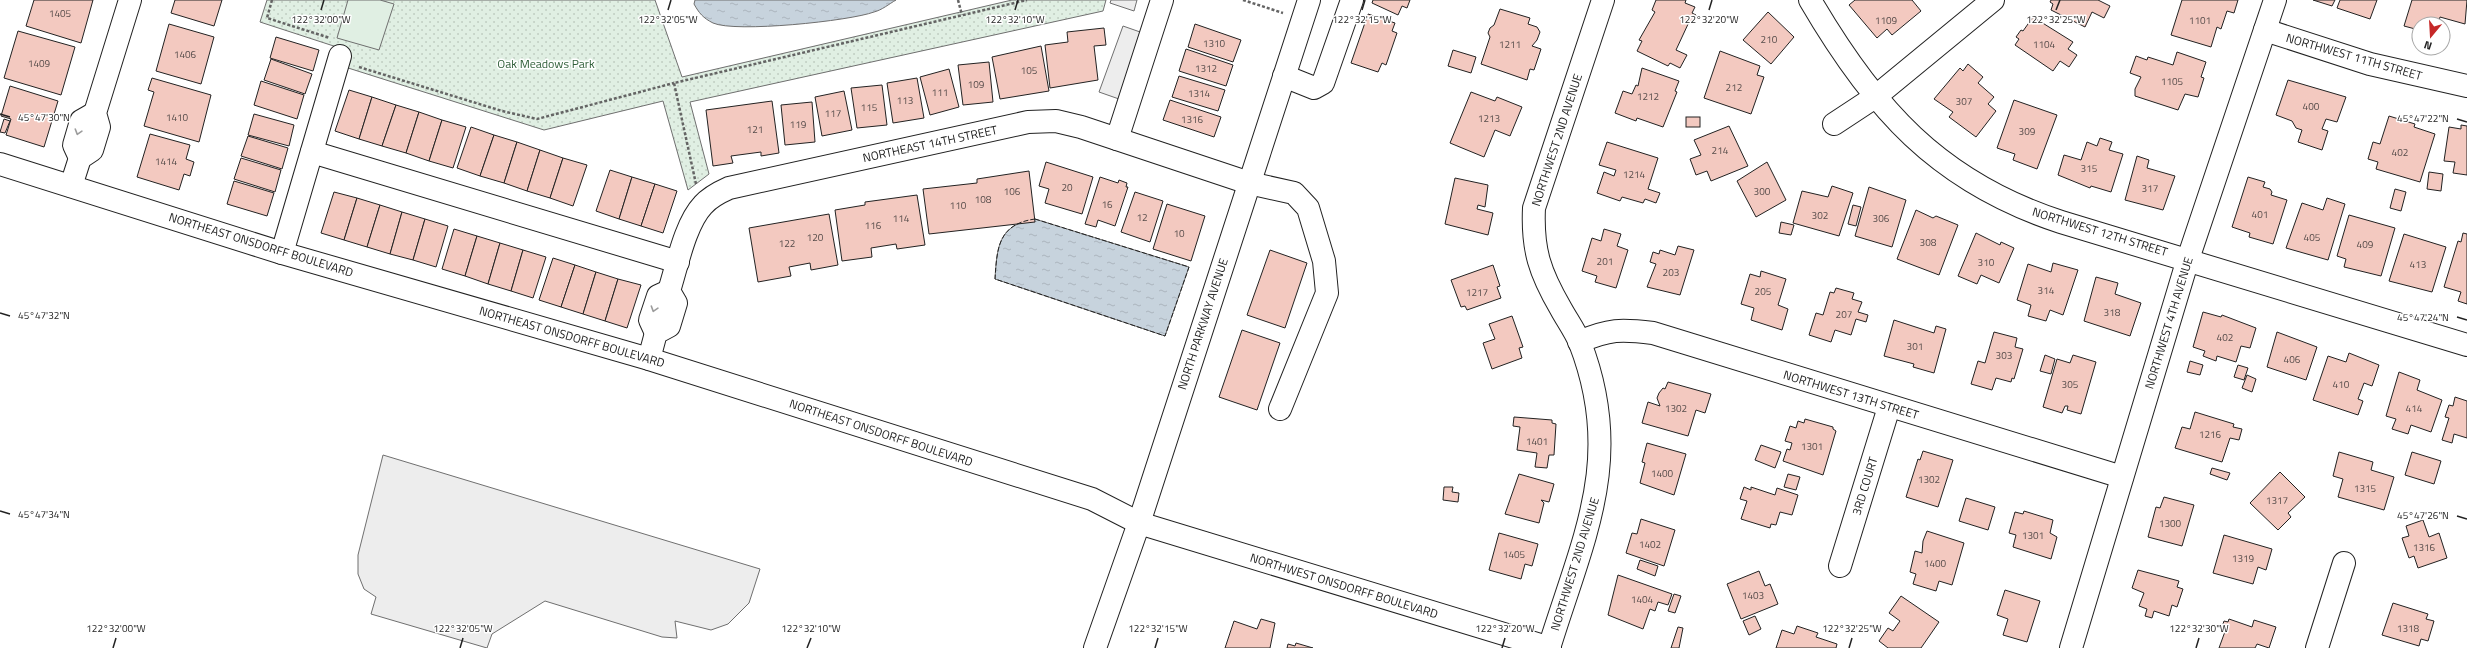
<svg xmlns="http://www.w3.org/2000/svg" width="2467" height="648" viewBox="0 0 2467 648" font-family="'Titillium Web',sans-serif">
	<defs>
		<pattern id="park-dots" width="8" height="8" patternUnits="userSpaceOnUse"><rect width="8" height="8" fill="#e0efe3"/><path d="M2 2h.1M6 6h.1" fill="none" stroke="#c0cdc2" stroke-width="1.8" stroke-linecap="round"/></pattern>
		<pattern id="water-ripples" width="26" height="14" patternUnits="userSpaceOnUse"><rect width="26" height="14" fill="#c7d3dd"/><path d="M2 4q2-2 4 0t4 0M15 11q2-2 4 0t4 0" fill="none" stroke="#abb5bd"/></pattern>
	</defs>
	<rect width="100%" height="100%" fill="#fff"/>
	<!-- park -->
	<polygon fill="url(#park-dots)" stroke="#6f6f6f" points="267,0 655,0 682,77 1012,0 1106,0 1103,11 690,102 709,174 688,190 663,101 544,130 345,67 349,51 260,22"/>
	<!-- pitch -->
	<polygon fill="#e0efe3" stroke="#6f6f6f" points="348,0 380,0 394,4 379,50 337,38"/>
	<!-- parking -->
	<g fill="#ededed" stroke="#6f6f6f">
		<polygon points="1111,0 1137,0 1134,11 1110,3"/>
		<polygon points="1123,26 1143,33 1119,99 1099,92"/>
		<polygon points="383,455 760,569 749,603 728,624 711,630 675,621 677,638 662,637 545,601 492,634 487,648 371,614 376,597 364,589 358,574 358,555"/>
	</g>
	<!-- water -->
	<g fill="url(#water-ripples)" stroke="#6f6f6f">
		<path d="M 695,0 L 896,0 C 889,4 882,10 874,12 C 850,21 735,33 713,23 C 703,18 699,13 694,4 Z"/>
		<path d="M 1035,219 L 1189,267 L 1165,336 L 995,279 C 997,247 998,225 1035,219 Z"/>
	</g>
	<!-- building -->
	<g fill="#f3c9c0" stroke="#222">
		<polygon points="34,0 93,0 81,43 26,26"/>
		<polygon points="175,0 222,0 214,26 171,13"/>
		<polygon points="1373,0 1410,0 1407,8 1402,6 1398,15 1372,3"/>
		<polygon points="1656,0 1686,0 1685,3 1695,7 1692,13 1696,15 1692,23 1689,22 1676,50 1687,55 1680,68 1670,63 1668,66 1637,51 1642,41 1639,40 1655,12 1652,10"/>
		<polygon points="1855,0 1912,0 1921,11 1892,35 1887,29 1877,38 1849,5"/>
		<polygon points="2051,0 2098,0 2110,6 2104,18 2092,12 2085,27 2051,10 2053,4 2050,2"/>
		<polygon points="2182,0 2238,0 2234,13 2227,11 2221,29 2217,27 2211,47 2171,35"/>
		<polygon points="2313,0 2335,0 2332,6"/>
		<polygon points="2340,0 2377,0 2370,19 2337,8"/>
		<polygon points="2412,0 2467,0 2465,24 2440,17 2438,24 2419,24 2419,30 2404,26"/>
		<polygon points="1500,9 1530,18 1528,24 1537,27 1540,32 1537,40 1532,46 1541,49 1534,70 1530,69 1527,80 1481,64 1490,37 1488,33 1490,28 1494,25"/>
		<polygon points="1768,12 1794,37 1771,64 1743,40"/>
		<polygon points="1368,14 1395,23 1392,31 1397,33 1386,65 1382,63 1378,72 1351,63"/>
		<polygon points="2033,17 2073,42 2068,49 2077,55 2069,67 2060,61 2053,71 2015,45 2019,39 2016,37 2021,30 2023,31"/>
		<polygon points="169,24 214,37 201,84 156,71"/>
		<polygon points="1195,24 1241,40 1233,62 1188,47"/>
		<polygon points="1104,28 1106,45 1094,46 1098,80 1050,88 1045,45 1068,42 1067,32"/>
		<polygon points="18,31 75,47 61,95 4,78"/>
		<polygon points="276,37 319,50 313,71 270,58"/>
		<polygon points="1041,46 1049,91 1000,99 992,57"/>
		<polygon points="1186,49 1233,65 1226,86 1179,71"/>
		<polygon points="1453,50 1476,57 1471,73 1448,66"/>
		<polygon points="1720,51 1760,66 1757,75 1764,77 1751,114 1704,98"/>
		<polygon points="2177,52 2206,62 2201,77 2204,78 2198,97 2185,94 2178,110 2135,96 2135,89 2141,77 2130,73 2136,56 2147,60 2148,57 2173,65"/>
		<polygon points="271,59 312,74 305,94 264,80"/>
		<polygon points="989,62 993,102 963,105 958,65"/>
		<polygon points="1968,64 1983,77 1978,83 1994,97 1988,104 1996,111 1976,137 1949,117 1953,112 1934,99 1960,68 1963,71"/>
		<polygon points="1642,68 1679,81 1675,91 1677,92 1663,127 1637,118 1636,121 1615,113 1623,91 1632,94 1636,85 1638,86"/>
		<polygon points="949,69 959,107 930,115 920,77"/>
		<polygon points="1179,76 1225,90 1218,111 1172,97"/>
		<polygon points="152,78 211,95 199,142 144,126 154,92 148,90"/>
		<polygon points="917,78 924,118 893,123 887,83"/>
		<polygon points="2288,80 2346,97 2337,122 2326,119 2322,129 2328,131 2322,150 2298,142 2302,130 2296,128 2292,121 2276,115"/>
		<polygon points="261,81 304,95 297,119 254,105"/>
		<polygon points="882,85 887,125 857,128 851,88"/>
		<polygon points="10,86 58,101 44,147 6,135 11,119 1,116"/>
		<polygon points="349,90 372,97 359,139 335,131"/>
		<polygon points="844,91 852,130 822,136 815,97"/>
		<polygon points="1471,92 1495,101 1497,97 1522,107 1510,136 1495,130 1484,157 1450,143"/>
		<polygon points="372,97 396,105 382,146 359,139"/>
		<polygon points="1170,100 1221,117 1214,137 1163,120"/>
		<polygon points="2014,100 2057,115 2037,169 2013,160 2015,154 1997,148"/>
		<polygon points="772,101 779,153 761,156 761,152 731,156 733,163 713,166 706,110"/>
		<polygon points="812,102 815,142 785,145 781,105"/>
		<polygon points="396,105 419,112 406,153 382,146"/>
		<polygon points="419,112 442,120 429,161 406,153"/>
		<polygon points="254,114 294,125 289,146 248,135"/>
		<polygon points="2389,116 2415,124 2414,127 2435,134 2420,182 2376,169 2378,162 2368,159 2373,142 2380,144"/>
		<rect x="1686" y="117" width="14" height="10"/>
		<polygon points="4,119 10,121 5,133 0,132"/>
		<polygon points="442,120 466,127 453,168 429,161"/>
		<polygon points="2461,125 2467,126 2467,175 2453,173 2455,162 2444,161 2449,127 2461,129"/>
		<polygon points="1729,126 1748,166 1711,181 1707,171 1696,175 1690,159 1701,155 1694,140"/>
		<polygon points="471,127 494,135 480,176 457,168"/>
		<polygon points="150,134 190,145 186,159 194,162 190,176 184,174 179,190 137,177"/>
		<polygon points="494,135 517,142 504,183 480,176"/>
		<polygon points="248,136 288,148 282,169 241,156"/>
		<polygon points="2100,138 2112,142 2109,150 2123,154 2111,192 2091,186 2090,188 2058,175 2064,155 2081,160 2087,142 2097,146"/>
		<polygon points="517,142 540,150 527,191 504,183"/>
		<polygon points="1607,142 1658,158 1648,189 1660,193 1656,203 1645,199 1643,203 1622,197 1620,201 1597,193 1604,172 1614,176 1616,170 1599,165"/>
		<polygon points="540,150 563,158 550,198 527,191"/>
		<polygon points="2137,156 2149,160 2147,168 2175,176 2163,210 2125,200"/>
		<polygon points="241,158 281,170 275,192 234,179"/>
		<polygon points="563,158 587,165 573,206 550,198"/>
		<polygon points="1046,162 1093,177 1082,214 1045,203 1049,189 1039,186"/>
		<polygon points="1767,162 1786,200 1756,217 1737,181"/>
		<polygon points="610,170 632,177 619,219 596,211"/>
		<polygon points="1029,171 1035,222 929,234 923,189 977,183 977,179"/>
		<polygon points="2429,172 2443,174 2441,191 2427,189"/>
		<polygon points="632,177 655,184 641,226 619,219"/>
		<polygon points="1100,177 1118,183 1119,180 1127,183 1126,187 1128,187 1115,226 1098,220 1096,227 1085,224"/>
		<polygon points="2248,177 2265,182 2263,187 2270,189 2272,192 2271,195 2287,200 2273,244 2249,237 2250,233 2232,227"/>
		<polygon points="1455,178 1488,185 1485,207 1478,205 1477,209 1493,213 1488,235 1445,224"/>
		<polygon points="234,181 274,193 267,216 227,204"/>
		<polygon points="655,184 677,191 663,233 641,226"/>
		<polygon points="1832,186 1853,193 1839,236 1793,223 1802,191 1828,197"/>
		<polygon points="1869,187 1906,200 1892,247 1855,236"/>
		<polygon points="2395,189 2406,192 2401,211 2390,208"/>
		<polygon points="334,192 357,198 344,240 321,233"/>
		<polygon points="1135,192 1163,201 1150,242 1121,232"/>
		<polygon points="917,195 925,245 897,249 896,244 871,248 872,257 842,261 835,210 865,205 865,202"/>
		<polygon points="357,198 380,205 367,247 344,240"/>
		<polygon points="2327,198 2345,204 2328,260 2286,248 2302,203 2323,210"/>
		<polygon points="1167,204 1205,216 1191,261 1153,249"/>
		<polygon points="380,205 402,212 390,254 367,247"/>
		<polygon points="1853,205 1861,207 1856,226 1848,224"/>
		<polygon points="1916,210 1933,218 1936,216 1958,225 1939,275 1897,259"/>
		<polygon points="402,212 425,219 413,260 390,254"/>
		<polygon points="829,214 838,265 811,270 810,263 789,267 791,276 758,282 749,228"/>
		<polygon points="2349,215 2395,228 2381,276 2344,267 2346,259 2337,256"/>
		<polygon points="425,219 448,226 436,267 413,260"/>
		<polygon points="1781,222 1794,225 1791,235 1779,233"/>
		<polygon points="454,229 477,236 465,276 442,269"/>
		<polygon points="1604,229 1621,234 1617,246 1628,250 1616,288 1595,282 1597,276 1582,271 1592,238 1601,241"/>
		<polygon points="1976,233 2000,245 2001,242 2014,248 1999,283 1981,275 1977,284 1958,276"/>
		<polygon points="2463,233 2467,234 2467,304 2458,301 2461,292 2444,287 2458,241 2461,242"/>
		<polygon points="2404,234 2446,247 2432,292 2389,281"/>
		<polygon points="477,236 500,243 488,284 465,276"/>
		<polygon points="500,243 523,250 511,291 488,284"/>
		<polygon points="1678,246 1694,250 1680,295 1647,287 1656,264 1650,262 1653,252 1659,254 1660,250 1675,255"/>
		<polygon points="523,250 546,257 533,298 511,291"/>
		<polygon points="1270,250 1307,263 1285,328 1247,315"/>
		<polygon points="553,258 575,265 561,307 539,300"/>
		<polygon points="2053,263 2078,270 2063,315 2050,310 2046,321 2028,316 2031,305 2017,300 2028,264 2051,272"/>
		<polygon points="575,265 596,272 583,314 561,307"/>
		<polygon points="1493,265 1500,286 1497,287 1501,298 1467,310 1465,306 1461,307 1451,280"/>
		<polygon points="1761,271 1786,279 1778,305 1788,309 1782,330 1751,320 1754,308 1741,304 1750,274 1760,277"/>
		<polygon points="596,272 618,279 605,321 583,314"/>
		<polygon points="2096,277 2118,283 2115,294 2141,303 2130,336 2084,321"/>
		<polygon points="618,279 641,285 627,328 605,321"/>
		<polygon points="1836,288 1854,293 1852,299 1862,302 1858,312 1868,315 1866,322 1856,319 1851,335 1835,330 1831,342 1809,335 1816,313 1823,315 1830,292 1834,293"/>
		<polygon points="2203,312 2221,317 2222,315 2256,328 2250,348 2241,346 2236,362 2217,356 2216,361 2203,356 2205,351 2193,347"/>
		<polygon points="1512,316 1523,347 1519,348 1522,358 1492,369 1483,343 1495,339 1489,324"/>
		<polygon points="1894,320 1934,333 1936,326 1946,329 1934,373 1913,367 1914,364 1884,356"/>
		<polygon points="1242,330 1280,343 1257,410 1219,397"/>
		<polygon points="1994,332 2017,338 2015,347 2023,349 2014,379 2012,378 2011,382 1996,378 1992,390 1971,384 1978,361 1985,363"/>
		<polygon points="2277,332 2317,347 2306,380 2267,367"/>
		<polygon points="2349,353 2379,365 2372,386 2364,383 2358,399 2363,401 2358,415 2313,400 2328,356 2346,362"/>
		<polygon points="2045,355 2055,359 2051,374 2040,371"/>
		<polygon points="2073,355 2096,362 2081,414 2067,410 2068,406 2065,406 2062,413 2043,407 2057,359 2070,363"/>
		<polygon points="2190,361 2203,365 2200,375 2187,372"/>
		<polygon points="2238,365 2248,368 2244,380 2234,377"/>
		<polygon points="2399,372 2420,380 2417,390 2442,400 2431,432 2411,425 2408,434 2392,429 2396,419 2386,416"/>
		<polygon points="2247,375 2256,379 2252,392 2242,388"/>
		<polygon points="1668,382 1711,394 1705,413 1696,410 1688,436 1642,423 1648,402 1660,406 1657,398 1659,393 1663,388 1665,389"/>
		<polygon points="2455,397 2467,401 2467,438 2454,434 2452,443 2442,440 2449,418 2445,417 2449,405 2453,406"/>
		<polygon points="2195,412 2234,424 2233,427 2242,429 2239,440 2230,438 2222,462 2175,448 2182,427 2190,429"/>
		<polygon points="1514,417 1552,420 1552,423 1556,424 1554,455 1549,455 1547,468 1535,467 1537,453 1517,450 1520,427 1513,426"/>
		<polygon points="1805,419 1833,427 1833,429 1836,431 1823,475 1783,461 1787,449 1790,450 1792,443 1785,441 1790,426 1796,428 1798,421 1804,423"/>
		<polygon points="1647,443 1686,454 1674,495 1640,483 1645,463 1642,462"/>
		<polygon points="1761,445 1781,452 1775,468 1755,460"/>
		<polygon points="1923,451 1953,460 1938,507 1906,497 1918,459 1920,460"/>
		<polygon points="2339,452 2373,462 2371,470 2394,477 2384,510 2338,497 2343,479 2333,476"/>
		<polygon points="2412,452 2441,461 2434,484 2405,475"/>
		<polygon points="2212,468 2230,473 2227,480 2210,474"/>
		<polygon points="2280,472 2305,497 2288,513 2291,517 2278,530 2250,503"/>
		<polygon points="1519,474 1554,484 1549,502 1541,500 1544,503 1539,523 1505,514"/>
		<polygon points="1788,474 1800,477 1796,490 1784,487"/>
		<polygon points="1444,487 1453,487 1452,492 1459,493 1458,502 1443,500"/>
		<polygon points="1744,487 1751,490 1751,487 1775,495 1777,488 1798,495 1792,515 1780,512 1776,525 1771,524 1770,528 1741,519 1747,501 1740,499"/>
		<polygon points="2164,497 2194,505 2182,546 2148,537 2156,507 2160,508"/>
		<polygon points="1966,498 1995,507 1988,530 1959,521"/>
		<polygon points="2024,511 2053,520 2050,533 2057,537 2051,559 2013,547 2016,535 2009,533 2015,512 2023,514"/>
		<polygon points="1641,519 1675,530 1664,566 1626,553 1632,533 1637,534"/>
		<polygon points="2423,520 2429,537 2439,533 2447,558 2418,568 2414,556 2409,558 2402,538 2409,536 2406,526"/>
		<polygon points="1927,531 1964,543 1952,585 1939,581 1936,591 1913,584 1916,574 1910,572 1915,551 1922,553 1923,541"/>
		<polygon points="1499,533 1538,544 1532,566 1525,564 1521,579 1489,570"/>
		<polygon points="2224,535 2272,549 2266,570 2258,567 2253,584 2213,573"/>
		<polygon points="1640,560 1658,566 1655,576 1637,569"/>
		<polygon points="2138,570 2179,581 2177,587 2183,589 2177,607 2172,605 2169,616 2154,611 2152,618 2145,616 2147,609 2139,606 2144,593 2132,588"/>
		<polygon points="1759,571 1765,586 1770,584 1778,604 1741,619 1727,584"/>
		<polygon points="1618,575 1672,594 1668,605 1658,602 1655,611 1650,609 1643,629 1608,615"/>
		<polygon points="2005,590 2040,601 2027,642 2003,635 2008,619 1997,615"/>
		<polygon points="1674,594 1681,596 1675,613 1668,611"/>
		<polygon points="1901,596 1939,622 1921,648 1888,648 1879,641 1888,628 1893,631 1900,621 1889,613"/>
		<polygon points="2393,603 2428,614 2426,619 2434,621 2428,641 2421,639 2419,646 2382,635"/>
		<polygon points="1755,616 1761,629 1749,635 1743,621"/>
		<polygon points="1261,619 1275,623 1270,648 1225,648 1234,621 1257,629"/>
		<polygon points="2229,619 2252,627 2254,620 2276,627 2269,648 2257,644 2255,648 2219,648 2227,626 2223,624 2224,621 2228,622"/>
		<polygon points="1797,626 1818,633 1816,637 1837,644 1836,648 1776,648 1782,630 1794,634"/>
		<polygon points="1678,627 1683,628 1679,648 1671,648"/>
		<polygon points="1296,643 1313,648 1287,648 1288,644 1295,646"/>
	</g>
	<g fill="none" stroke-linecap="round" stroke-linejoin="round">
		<defs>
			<g id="minor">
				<path d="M 1810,0 C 1873,108 1938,182 2061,222 L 2467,345"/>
				<polyline points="2265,30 2370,64 2467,86"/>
				<polyline points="1284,76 1314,88 1323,83 1352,0"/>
				<polyline points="1834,124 1875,97 1993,0"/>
				<polyline points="1117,139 1162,0"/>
				<polyline points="312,152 678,262"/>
				<polyline points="80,158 74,145 81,121 95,113"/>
				<polyline points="0,164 282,253 649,359 1092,499 1139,523 1550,648"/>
				<polyline points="71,186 80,158 92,150 99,127 95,113 130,0"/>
				<polyline points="282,253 340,56"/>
				<polyline points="656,333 650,320 658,296 669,291"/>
				<path d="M 1579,342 C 1609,329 1621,329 1653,333 L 2122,477"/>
				<path d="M 649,359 L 656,333 L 669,326 L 676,303 L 669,291 C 677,266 685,224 703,205 C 710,197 720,192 729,188 L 1028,122 L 1056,121 L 1081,127 L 1249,183 L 1294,193 L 1308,208 L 1324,261 L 1327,293 L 1280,409"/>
				<polyline points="1840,566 1889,407"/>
				<polyline points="1095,648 1139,523 1309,0"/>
				<path d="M 1549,648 C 1583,538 1625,459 1580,343 C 1575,331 1567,320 1561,309 C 1540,273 1532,250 1534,208 L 1603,0"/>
				<polyline points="2071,648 2188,259 2275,0"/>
				<polyline points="2317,648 2344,563"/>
			</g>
		</defs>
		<!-- minor casing -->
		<use href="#minor" stroke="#222" stroke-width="24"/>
		<!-- path -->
		<g stroke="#646464" stroke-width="2.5" stroke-dasharray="3 2" stroke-linecap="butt">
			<polyline points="272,0 267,18 330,38"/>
			<polyline points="958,0 962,15"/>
			<polyline points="1243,0 1283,13"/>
			<polyline points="359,67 502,111 537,119 674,83"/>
			<polyline points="696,184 674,83 1027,0"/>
		</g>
		<!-- minor -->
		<use href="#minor" stroke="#fff" stroke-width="22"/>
		<!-- fence -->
		<path stroke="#222" stroke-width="1" stroke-dasharray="5 2" stroke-linecap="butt" d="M 1035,219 L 1189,267 L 1165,336 L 995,279 C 997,248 998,224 1035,219 Z"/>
	</g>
	<!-- one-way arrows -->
	<defs><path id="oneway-chevron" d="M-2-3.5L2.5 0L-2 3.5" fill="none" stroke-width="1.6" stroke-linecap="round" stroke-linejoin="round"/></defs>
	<g stroke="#9c9c9c">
		<use href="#oneway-chevron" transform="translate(78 132) rotate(107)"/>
		<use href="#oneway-chevron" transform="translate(654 309) rotate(108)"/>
	</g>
	<!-- ticks -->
	<path fill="none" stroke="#222" stroke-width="1.5" d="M 321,10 L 324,0M 668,10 L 671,0M 1015,10 L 1018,0M 1362,10 L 1365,0M 1709,10 L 1712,0M 2056,10 L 2060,0M 0,114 L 10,117M 2457,119 L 2467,122M 0,313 L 10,316M 2457,317 L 2467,320M 0,511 L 10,514M 2457,516 L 2467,519M 113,648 L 116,638M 460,648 L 463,638M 807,648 L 811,638M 1155,648 L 1158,638M 1502,648 L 1505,638M 1849,648 L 1852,638M 2196,648 L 2199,638"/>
	<g text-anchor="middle" stroke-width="3" stroke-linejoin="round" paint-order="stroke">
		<!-- number labels -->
		<g font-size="10" fill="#564c4a">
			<text x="60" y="17">1405</text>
			<text x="1886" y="24">1109</text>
			<text x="2200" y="24">1101</text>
			<text x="1769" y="43">210</text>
			<text x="1214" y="47">1310</text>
			<text x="1510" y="48">1211</text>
			<text x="2044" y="48">1104</text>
			<text x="185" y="58">1406</text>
			<text x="39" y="67">1409</text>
			<text x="1206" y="72">1312</text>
			<text x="1029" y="74">105</text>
			<text x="2172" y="85">1105</text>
			<text x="976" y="88">109</text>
			<text x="1734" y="91">212</text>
			<text x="940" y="96">111</text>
			<text x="1199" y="97">1314</text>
			<text x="1648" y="100">1212</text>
			<text x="905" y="104">113</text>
			<text x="1964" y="105">307</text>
			<text x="2311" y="110">400</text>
			<text x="869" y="111">115</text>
			<text x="833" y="117">117</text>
			<text x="177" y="121">1410</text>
			<text x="1489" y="122">1213</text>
			<text x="1192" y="123">1316</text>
			<text x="798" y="128">119</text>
			<text x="755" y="133">121</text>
			<text x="2027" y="135">309</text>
			<text x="1720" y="154">214</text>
			<text x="2400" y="156">402</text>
			<text x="166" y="165">1414</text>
			<text x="2089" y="172">315</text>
			<text x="1634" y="178">1214</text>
			<text x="1067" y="191">20</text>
			<text x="2150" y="192">317</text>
			<text x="1012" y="195">106</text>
			<text x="1762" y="195">300</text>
			<text x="983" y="203">108</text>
			<text x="1107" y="208">16</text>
			<text x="958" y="209">110</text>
			<text x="2260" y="218">401</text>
			<text x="1820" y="219">302</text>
			<text x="1142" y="221">12</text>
			<text x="901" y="222">114</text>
			<text x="1881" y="222">306</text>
			<text x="873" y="229">116</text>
			<text x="1179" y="237">10</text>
			<text x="815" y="241">120</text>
			<text x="2312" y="241">405</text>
			<text x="1928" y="246">308</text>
			<text x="787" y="247">122</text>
			<text x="2365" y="248">409</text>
			<text x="1605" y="265">201</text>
			<text x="1986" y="266">310</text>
			<text x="2418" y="268">413</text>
			<text x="1671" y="276">203</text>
			<text x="2046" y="294">314</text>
			<text x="1763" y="295">205</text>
			<text x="1477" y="296">1217</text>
			<text x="2112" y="316">318</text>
			<text x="1844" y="318">207</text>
			<text x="2225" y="341">402</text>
			<text x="1915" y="350">301</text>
			<text x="2004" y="359">303</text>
			<text x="2292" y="363">406</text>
			<text x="2070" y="388">305</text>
			<text x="2341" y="388">410</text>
			<text x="1676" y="412">1302</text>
			<text x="2414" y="412">414</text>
			<text x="2210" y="438">1216</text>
			<text x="1537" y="445">1401</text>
			<text x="1812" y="450">1301</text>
			<text x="1662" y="477">1400</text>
			<text x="1929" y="483">1302</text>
			<text x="2365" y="492">1315</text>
			<text x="2277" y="504">1317</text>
			<text x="2170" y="527">1300</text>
			<text x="2033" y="539">1301</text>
			<text x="1650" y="548">1402</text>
			<text x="2424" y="551">1316</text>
			<text x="1514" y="558">1405</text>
			<text x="2243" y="562">1319</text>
			<text x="1935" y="567">1400</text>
			<text x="1753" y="599">1403</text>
			<text x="1642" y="603">1404</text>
			<text x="2408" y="632">1318</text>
		</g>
		<!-- street labels -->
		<g font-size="12" fill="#222" stroke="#fff">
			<text transform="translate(2354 57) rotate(16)" y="4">NORTHWEST 11TH STREET</text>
			<text transform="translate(1557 140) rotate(-72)" y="4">NORTHWEST 2ND AVENUE</text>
			<text transform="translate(930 144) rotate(-12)" y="4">NORTHEAST 14TH STREET</text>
			<text transform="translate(2100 232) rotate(17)" y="4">NORTHWEST 12TH STREET</text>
			<text transform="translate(261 245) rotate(17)" y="4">NORTHEAST ONSDORFF BOULEVARD</text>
			<text transform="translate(2169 323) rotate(-73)" y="4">NORTHWEST 4TH AVENUE</text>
			<text transform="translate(1203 324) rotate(-72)" y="4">NORTH PARKWAY AVENUE</text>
			<text transform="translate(572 337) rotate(16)" y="4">NORTHEAST ONSDORFF BOULEVARD</text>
			<text transform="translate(1851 395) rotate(17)" y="4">NORTHWEST 13TH STREET</text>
			<text transform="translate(881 433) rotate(18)" y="4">NORTHEAST ONSDORFF BOULEVARD</text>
			<text transform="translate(1865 486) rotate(-73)" y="4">3RD COURT</text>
			<text transform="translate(1575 564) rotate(-73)" y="4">NORTHWEST 2ND AVENUE</text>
			<text transform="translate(1344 586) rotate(17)" y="4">NORTHWEST ONSDORFF BOULEVARD</text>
		</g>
		<!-- park labels -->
		<g font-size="12" fill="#2f5e38" stroke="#fff">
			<text x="546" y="68">Oak Meadows Park</text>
		</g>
	</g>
	<g font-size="10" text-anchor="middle" fill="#222" stroke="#fff" stroke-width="3" stroke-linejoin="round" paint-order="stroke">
		<text x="321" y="23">122°32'00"W</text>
		<text x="668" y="23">122°32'05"W</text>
		<text x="1015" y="23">122°32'10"W</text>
		<text x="1362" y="23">122°32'15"W</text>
		<text x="1709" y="23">122°32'20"W</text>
		<text x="2056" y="23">122°32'25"W</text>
		<text x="44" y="121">45°47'30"N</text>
		<text x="2423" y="122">45°47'22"N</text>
		<text x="44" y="319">45°47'32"N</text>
		<text x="2423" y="321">45°47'24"N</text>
		<text x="44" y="518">45°47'34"N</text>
		<text x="2423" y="519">45°47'26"N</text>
		<text x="116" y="632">122°32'00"W</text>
		<text x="463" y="632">122°32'05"W</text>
		<text x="811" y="632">122°32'10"W</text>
		<text x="1158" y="632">122°32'15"W</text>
		<text x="1505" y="632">122°32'20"W</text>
		<text x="1852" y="632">122°32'25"W</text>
		<text x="2199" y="632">122°32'30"W</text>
	</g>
	<!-- north arrow -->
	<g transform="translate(2431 36) rotate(198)"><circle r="19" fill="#ffffff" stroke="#a7a7a7"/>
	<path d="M0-3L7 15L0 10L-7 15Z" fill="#c62828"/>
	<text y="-6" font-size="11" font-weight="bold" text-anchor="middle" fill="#222222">N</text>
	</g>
</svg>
